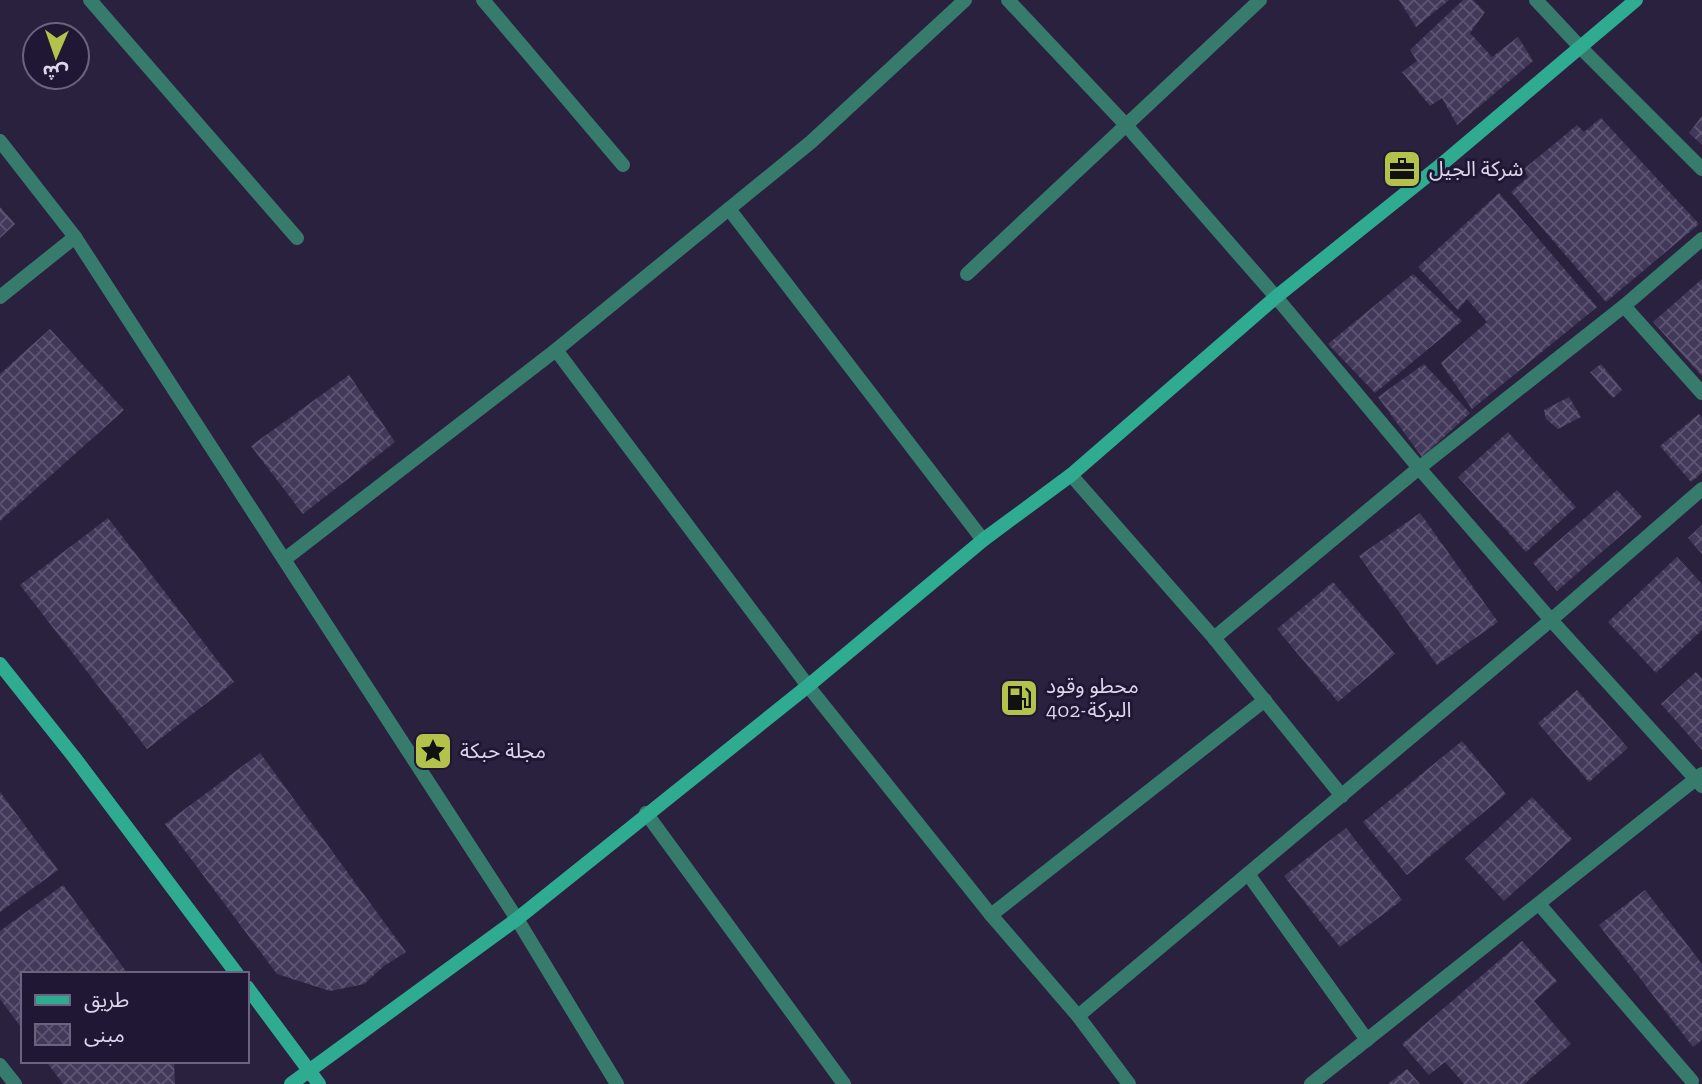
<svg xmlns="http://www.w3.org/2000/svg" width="1702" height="1084" viewBox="0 0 1702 1084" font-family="'Zilla Slab','Noto Sans Arabic',serif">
	<defs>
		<pattern id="building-cross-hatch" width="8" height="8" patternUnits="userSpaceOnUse" patternTransform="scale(1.75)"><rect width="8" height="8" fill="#42395a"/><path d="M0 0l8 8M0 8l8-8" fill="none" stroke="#5d5572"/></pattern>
	</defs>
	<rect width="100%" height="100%" fill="#2a213f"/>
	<!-- building -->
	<g fill="url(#building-cross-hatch)">
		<polygon points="1399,0 1449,0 1416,27"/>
		<polygon points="1463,0 1473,0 1485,12 1470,33 1492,57 1518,37 1533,61 1457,125 1442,98 1430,106 1402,72 1417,61 1410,50"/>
		<polygon points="1702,116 1702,145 1689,133"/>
		<polygon points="1601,118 1699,224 1606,302 1511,192 1528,177 1524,169 1577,125 1584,132"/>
		<polygon points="1499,193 1597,307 1472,409 1441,363 1487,322 1467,299 1458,310 1418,267"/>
		<polygon points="0,207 15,224 0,238"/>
		<polygon points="1413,274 1462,321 1375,393 1328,344"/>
		<polygon points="1702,279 1702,376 1653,322"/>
		<polygon points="50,329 124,410 0,521 0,374"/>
		<polygon points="1424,364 1470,413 1422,457 1378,397"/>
		<polygon points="1601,364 1622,390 1613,398 1590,372"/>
		<polygon points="349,375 395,442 303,514 251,446"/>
		<polygon points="1569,397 1581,417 1558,429 1546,419 1544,410"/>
		<polygon points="1699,414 1702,418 1702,473 1691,482 1660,446"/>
		<polygon points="1508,432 1576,507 1526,552 1458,477"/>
		<polygon points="1617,490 1642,517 1557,591 1533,563"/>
		<polygon points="1420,513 1498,622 1437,665 1359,556"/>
		<polygon points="108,518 234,682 147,749 20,585"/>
		<polygon points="1702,525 1702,554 1688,538"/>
		<polygon points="1677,557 1702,584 1702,630 1656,673 1608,622"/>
		<polygon points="1333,582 1395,654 1338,702 1277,629"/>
		<polygon points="1696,672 1702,679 1702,750 1661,704"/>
		<polygon points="1577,690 1628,748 1589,782 1538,723"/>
		<polygon points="1462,741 1506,794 1407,875 1363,822"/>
		<polygon points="260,753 406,952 384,966 364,984 330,991 277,974 165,824"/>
		<polygon points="0,792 58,870 0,912"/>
		<polygon points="1532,797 1572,839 1504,901 1465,859"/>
		<polygon points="1346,828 1402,900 1340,947 1284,876"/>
		<polygon points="63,885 128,974 23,974 23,1030 0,999 0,931"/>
		<polygon points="1645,890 1702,964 1702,1040 1693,1047 1599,925"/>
		<polygon points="1522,941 1557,981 1534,1001 1571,1044 1524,1084 1464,1084 1445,1062 1429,1075 1402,1044"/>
		<polygon points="46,1061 174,1061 175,1084 63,1084"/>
		<polygon points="1407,1069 1420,1084 1388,1084"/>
	</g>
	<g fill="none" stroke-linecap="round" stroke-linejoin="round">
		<!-- lane -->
		<g stroke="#377b6c" stroke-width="14">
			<polyline points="1071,475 1214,638"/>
			<polyline points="991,915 1265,700"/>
			<polyline points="0,1065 15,1084"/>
		</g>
		<!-- street -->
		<g stroke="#377b6c" stroke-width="14">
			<polyline points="90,0 297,238"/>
			<polyline points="483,0 623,165"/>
			<polyline points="1008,0 1125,124 1276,297 1419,468 1551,620 1702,786"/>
			<polyline points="1536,0 1581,48 1702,169"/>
			<polyline points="0,141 75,237 517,919 617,1084"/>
			<polyline points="729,209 983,540"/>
			<polyline points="967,274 1260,0"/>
			<polyline points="0,297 75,237"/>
			<polyline points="1624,306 1702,393"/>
			<polyline points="556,350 808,686 991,915 1078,1016 1129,1084"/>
			<polyline points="285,559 556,350 811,142 965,0"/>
			<polyline points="1342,796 1214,638 1419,468 1624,306 1702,239"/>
			<polyline points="646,813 844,1084"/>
			<polyline points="1248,874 1367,1040"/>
			<polyline points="1539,904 1692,1081"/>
			<polyline points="1078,1016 1551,620 1702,489"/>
			<polyline points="1311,1084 1702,774"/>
		</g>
		<!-- secondary -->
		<g stroke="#2fab92" stroke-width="14">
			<polyline points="0,664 74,757 237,974"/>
			<polyline points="247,987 319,1084"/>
			<polyline points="291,1084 517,919 808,686 983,540 1071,475 1276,297 1442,164 1636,0"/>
		</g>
	</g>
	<!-- icons -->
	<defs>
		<symbol id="office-square" viewBox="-11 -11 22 22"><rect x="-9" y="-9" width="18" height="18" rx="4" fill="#b3c24b" stroke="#201735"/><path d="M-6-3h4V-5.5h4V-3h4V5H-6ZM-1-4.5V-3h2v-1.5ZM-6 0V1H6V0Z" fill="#111"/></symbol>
		<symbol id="fuel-square" viewBox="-11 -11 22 22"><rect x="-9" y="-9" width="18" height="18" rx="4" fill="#b3c24b" stroke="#201735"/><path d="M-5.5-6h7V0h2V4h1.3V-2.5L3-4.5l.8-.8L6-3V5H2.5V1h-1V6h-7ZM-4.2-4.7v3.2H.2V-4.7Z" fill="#111"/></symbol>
		<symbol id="sight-square" viewBox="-11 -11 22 22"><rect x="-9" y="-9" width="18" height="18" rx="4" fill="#b3c24b" stroke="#201735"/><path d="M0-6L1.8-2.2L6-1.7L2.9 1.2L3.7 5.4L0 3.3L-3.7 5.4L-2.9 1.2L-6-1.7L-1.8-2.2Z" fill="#111"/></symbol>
	</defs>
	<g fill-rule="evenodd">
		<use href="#office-square" x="1380" y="147" width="44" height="44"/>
		<use href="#fuel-square" x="997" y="676" width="44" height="44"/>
		<use href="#sight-square" x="411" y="729" width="44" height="44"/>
	</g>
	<g text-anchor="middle" stroke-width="6" stroke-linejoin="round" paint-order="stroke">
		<!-- poi labels -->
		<g font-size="21" fill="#dbd7eb" stroke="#201735" text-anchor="start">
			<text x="1429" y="176">شركة الجيل</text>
			<text x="1046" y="693">محطو وقود<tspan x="1046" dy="24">402-البركة</tspan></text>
			<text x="460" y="758">مجلة حبكة</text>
		</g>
	</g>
	<!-- legend -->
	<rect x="21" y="972" width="228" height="91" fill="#201735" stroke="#6b647e" stroke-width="2"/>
	<rect x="35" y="995" width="35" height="10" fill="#2fab92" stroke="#6b647e" stroke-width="2"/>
	<text x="84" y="1007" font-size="21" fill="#dbd7eb">طريق</text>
	<rect x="35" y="1024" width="35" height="21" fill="url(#building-cross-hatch)" stroke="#6b647e" stroke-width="2"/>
	<text x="84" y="1042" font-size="21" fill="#dbd7eb">مبنى</text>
	<!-- north arrow -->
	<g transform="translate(56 56) rotate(182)"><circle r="33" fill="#201735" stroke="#6b647e" stroke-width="2"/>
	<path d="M0-5L12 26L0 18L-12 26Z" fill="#b3c24b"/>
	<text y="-10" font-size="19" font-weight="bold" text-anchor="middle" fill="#dbd7eb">ش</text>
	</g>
</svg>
